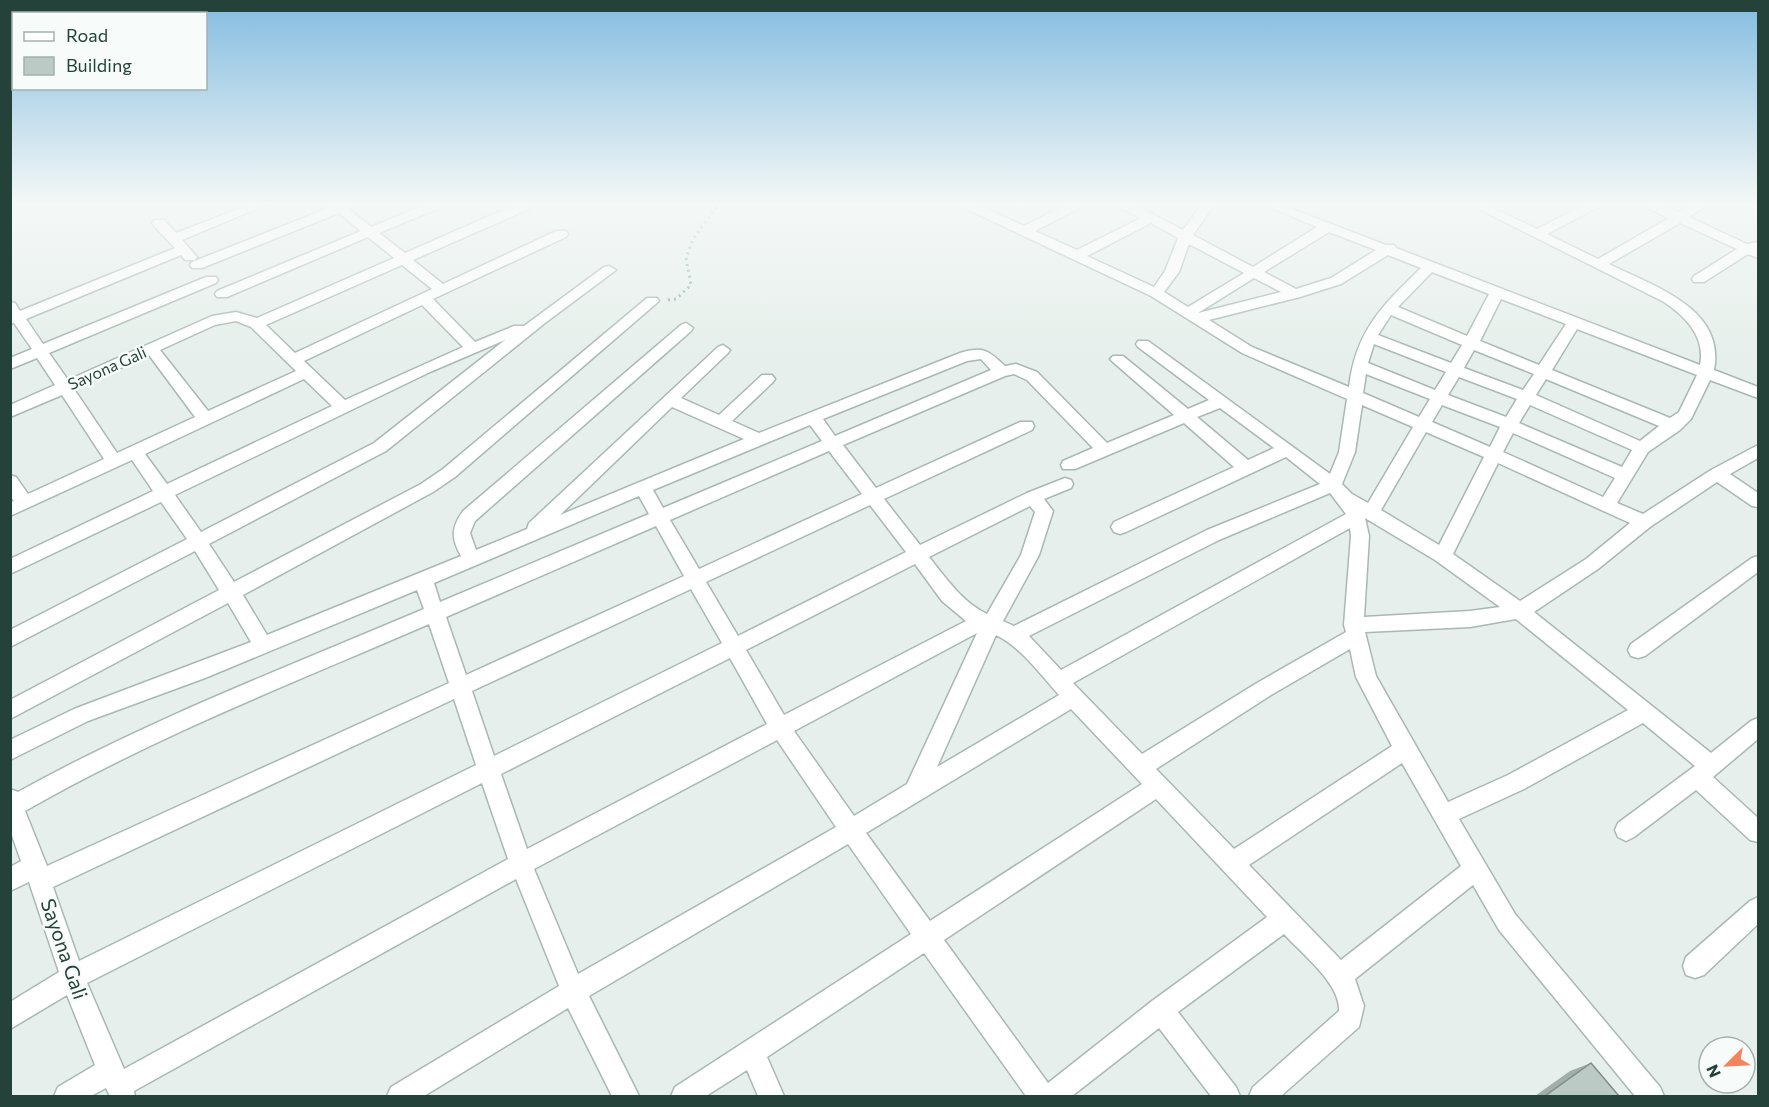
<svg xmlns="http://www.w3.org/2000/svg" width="1769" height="1107" viewBox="0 0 1769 1107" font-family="Commissioner,sans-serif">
	<rect width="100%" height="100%" fill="#e6efeb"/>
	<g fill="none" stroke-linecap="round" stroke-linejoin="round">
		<defs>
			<g id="street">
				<path d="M 254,203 L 270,203 L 182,240 L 197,257 L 195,260 L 185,260 L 181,255 L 26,319 L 43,344 L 206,277 L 216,277 L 218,280 L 216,283 L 49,353 L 68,380 L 212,316 L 236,312 L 257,318 L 394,258 L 368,237 L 227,297 L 217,297 L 215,294 L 217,291 L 361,231 L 339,213 L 202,268 L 192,268 L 190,265 L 192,262 L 331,207 L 328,203 L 359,203 L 349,209 L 371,227 L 429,203 L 445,203 L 444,206 L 379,233 L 405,253 L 519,203 L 529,203 L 530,206 L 529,209 L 413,260 L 443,284 L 556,231 L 566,231 L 568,234 L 566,237 L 433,299 L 475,342 L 514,326 L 524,326 L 604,267 L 609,266 L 616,270 L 545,323 L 386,451 L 209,544 L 234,582 L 421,484 L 443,469 L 647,298 L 657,298 L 659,301 L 455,477 L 433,492 L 243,595 L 267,635 L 461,556 C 451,538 451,528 463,511 L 681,325 L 686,323 L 693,328 L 691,331 L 475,521 L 470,533 L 476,550 L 527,529 L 529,523 L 718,347 L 723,345 L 730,350 L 728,353 L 681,398 L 719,415 L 762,375 L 772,375 L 775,379 L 772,383 L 732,421 L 759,433 L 960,353 C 983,346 988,350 1005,366 L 1016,364 L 1037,372 L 1107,443 L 1174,415 L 1113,362 L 1110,359 L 1113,356 L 1123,356 L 1188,409 L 1209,400 L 1138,347 L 1136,344 L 1138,341 L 1148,341 L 1330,474 L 1339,452 L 1347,399 L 1242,353 L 1151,296 L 960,206 L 959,203 L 974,203 L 1024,226 L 1069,203 L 1084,203 L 1083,206 L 1035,231 L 1077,250 L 1141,218 L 1117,206 L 1116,203 L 1131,203 L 1183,230 L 1203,203 L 1215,203 L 1193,235 L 1253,267 L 1317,227 L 1260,203 L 1276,203 L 1386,245 L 1394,245 L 1396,248 L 1700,365 C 1706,337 1685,316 1664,302 L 1467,203 L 1482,203 L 1537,229 L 1587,203 L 1602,203 L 1601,206 L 1547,234 L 1598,259 L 1669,218 L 1643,206 L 1642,203 L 1657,203 L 1679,212 L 1696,203 L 1710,203 L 1689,217 L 1747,244 L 1758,242 L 1758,258 L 1748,254 L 1704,282 L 1694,282 L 1692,279 L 1694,276 L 1737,249 L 1680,223 L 1609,264 C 1653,286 1726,308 1714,370 L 1758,387 L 1758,398 L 1710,380 L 1691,419 L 1680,430 L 1648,452 L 1617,503 L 1643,514 L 1711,470 L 1758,445 L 1758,458 L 1730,474 L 1758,493 L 1758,507 L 1752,506 L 1717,482 L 1650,527 L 1598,569 L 1534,612 L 1711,753 L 1751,721 L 1758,718 L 1758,739 L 1713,777 L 1758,818 L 1758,842 L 1750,840 L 1696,790 L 1634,837 L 1626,841 L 1618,837 L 1615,830 L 1618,823 L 1695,766 L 1643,723 L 1524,789 L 1459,819 L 1515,914 L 1660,1087 L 1664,1096 L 1635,1096 L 1499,930 L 1473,885 L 1355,979 L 1364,1006 L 1359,1027 L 1281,1096 L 1249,1096 L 1253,1087 L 1339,1011 C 1341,984 1301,953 1284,934 L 1178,1012 L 1236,1087 L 1240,1096 L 1211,1096 L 1159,1028 L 1072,1096 L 1026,1096 L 924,953 L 767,1057 L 784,1096 L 758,1096 L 747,1070 L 706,1096 L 671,1096 L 675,1087 L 911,934 L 848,844 L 589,996 L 639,1096 L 612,1096 L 568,1008 L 424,1096 L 387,1096 L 391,1087 L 559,986 L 516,879 L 134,1091 L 135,1096 L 110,1096 L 106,1088 L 91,1096 L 54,1096 L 58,1087 L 95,1065 L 67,995 L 10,1029 L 10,1002 L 59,972 L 29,882 L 10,891 L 10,867 L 21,861 L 10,830 L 10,789 L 18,792 C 148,720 287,667 424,609 L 417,590 L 205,678 L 88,721 L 10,760 L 10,740 L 74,709 L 251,642 L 228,603 L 10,719 L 10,700 L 219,590 L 195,551 L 10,647 L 10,630 L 187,539 L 161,502 L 10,574 L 10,559 L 153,491 L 132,460 L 10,516 L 10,502 L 14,501 L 10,496 L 10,475 L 16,477 L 28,494 L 104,459 L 62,395 L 10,417 L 10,405 L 55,385 L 37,358 L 10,369 L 10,358 L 32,349 L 14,323 L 10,324 L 10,302 L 15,303 L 20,311 L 175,248 L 154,226 L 152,223 L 154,220 L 164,220 L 176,233 ZM 1151,223 L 1178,238 L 1165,271 L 1154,287 L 1087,256 ZM 1329,232 L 1376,250 L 1331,278 L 1296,289 L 1264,272 ZM 1189,244 L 1244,273 L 1188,307 L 1164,292 L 1179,272 ZM 1388,255 L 1421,268 C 1382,306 1356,330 1349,387 L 1252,347 L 1209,320 L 1300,297 L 1341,284 ZM 402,265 L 432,289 L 295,353 L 266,325 ZM 1432,272 L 1489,294 L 1467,336 L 1398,307 ZM 1254,278 L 1281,292 L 1198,313 ZM 1501,299 L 1566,324 L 1539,365 L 1480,341 ZM 422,305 L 463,347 L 345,400 L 304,361 ZM 1391,315 L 1462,345 L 1451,363 L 1378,335 ZM 236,321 L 251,327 L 296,371 L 208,411 L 160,350 L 215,325 ZM 1577,329 L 1697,375 L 1679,412 L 1670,418 L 1552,370 ZM 505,340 L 374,443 L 201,532 L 175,495 L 430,372 ZM 1374,344 L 1446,372 L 1435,390 L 1368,363 ZM 1474,350 L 1534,374 L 1523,390 L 1464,368 ZM 149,355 L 195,417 L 117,453 L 74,389 ZM 981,359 L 991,370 L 835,436 L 823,419 L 967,361 ZM 1014,374 L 1027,380 L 1093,448 L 1063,461 L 1061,465 L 1063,469 L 1075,469 L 1184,423 L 1234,467 L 1114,522 L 1111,527 L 1114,532 L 1120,534 L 1126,532 L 1286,457 L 1320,484 L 1207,530 L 1014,626 L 1003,621 L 1039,555 L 1053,511 L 1044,499 L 1071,488 L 1073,484 L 1071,480 L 1065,478 L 1027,493 L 920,545 L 884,499 L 1032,430 L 1034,426 L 1032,422 L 1020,422 L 876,488 L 843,445 L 1005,376 ZM 1366,374 L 1430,399 L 1419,417 L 1363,393 ZM 1459,377 L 1517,399 L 1506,417 L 1448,395 ZM 304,379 L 332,406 L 167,484 L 145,454 ZM 1546,379 L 1659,426 L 1640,441 L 1536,395 ZM 1362,405 L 1413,427 L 1368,503 L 1352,494 L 1342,484 L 1355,452 ZM 1442,405 L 1500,427 L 1490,447 L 1432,422 ZM 1530,405 L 1632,450 L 1622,467 L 1519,423 ZM 672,407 L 744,439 L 560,515 ZM 1220,408 L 1274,448 L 1248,460 L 1197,417 ZM 810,425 L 822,441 L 663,508 L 653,490 ZM 1426,432 L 1484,457 L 1439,545 L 1381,510 ZM 1513,433 L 1615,478 L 1603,497 L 1503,452 ZM 829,451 L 862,494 L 699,569 L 670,520 ZM 1498,463 L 1630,523 L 1586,559 L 1520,601 L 1453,554 ZM 1330,493 L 1346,514 L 1061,670 L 1029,636 L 1219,540 ZM 639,496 L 649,514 L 440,602 L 434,583 ZM 870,505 L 906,552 L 738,636 L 706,582 ZM 1030,506 L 1035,512 L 1021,555 L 987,614 C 962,602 946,578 929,557 ZM 1365,518 L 1435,560 L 1500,607 L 1470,611 L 1364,617 L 1369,536 ZM 656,526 L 684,576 L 466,675 L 446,617 ZM 1350,528 L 1351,536 L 1344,625 L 1346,632 L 1257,683 L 1142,754 L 1073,683 ZM 915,564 L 942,601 L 966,621 L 784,715 L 746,650 ZM 691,589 L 722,643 L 494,756 L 472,691 ZM 1516,619 L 1628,710 L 1508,775 L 1448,802 L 1376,676 L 1365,632 L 1470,627 ZM 429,624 L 449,683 L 47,866 L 25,811 C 154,737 293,683 429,624 ZM 977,633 L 907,784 L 854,816 L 794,731 ZM 996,635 C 1022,648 1040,674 1059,695 L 937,767 ZM 1350,649 L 1356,677 L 1392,746 L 1234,849 L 1156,769 L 1271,695 ZM 730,658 L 767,724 L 527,849 L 501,774 ZM 454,699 L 476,765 L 79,961 L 53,887 ZM 1071,709 L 1142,784 L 930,921 L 866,833 ZM 777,740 L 836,827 L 578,974 L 534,869 ZM 1402,763 L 1461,866 L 1341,960 L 1249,865 ZM 482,783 L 508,859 L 124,1069 L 87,983 ZM 1156,799 L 1267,917 L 1152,1001 L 1048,1083 L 944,940 Z"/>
				<polygon points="1758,556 1758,572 1645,656 1638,658 1631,656 1628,650 1631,644 1752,558"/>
				<polygon points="1758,897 1758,924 1704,975 1695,978 1686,975 1683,966 1686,957 1750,901"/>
			</g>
		</defs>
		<!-- street casing -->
		<use href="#street" stroke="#a8b8b2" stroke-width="3"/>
		<!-- path -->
		<polyline stroke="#86b3a5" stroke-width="3" stroke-dasharray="2 4" stroke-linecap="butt" points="668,300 676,299 691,285 686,258 693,239 719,203"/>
		<!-- street -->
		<use href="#street" fill="#fff" fill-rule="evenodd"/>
	</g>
	<!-- wall -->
	<polygon fill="#a1aea9" points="1591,1063 1619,1096 1535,1096 1570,1071"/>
	<!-- building -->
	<polygon fill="#bbcac4" stroke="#838d89" stroke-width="1.5" points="1591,1063 1619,1096 1545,1096"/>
	<!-- sky -->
	<linearGradient id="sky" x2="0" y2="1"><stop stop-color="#84bce0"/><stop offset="0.57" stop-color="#f4f8f6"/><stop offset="1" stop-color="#f4f8f6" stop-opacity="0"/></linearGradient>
	<rect width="1769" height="358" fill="url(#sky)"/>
	<g text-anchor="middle" stroke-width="5" stroke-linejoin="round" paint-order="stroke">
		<!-- street labels -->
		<g font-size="16" fill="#24423a" stroke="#f7fbf9">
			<text transform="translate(107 368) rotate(-24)" y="6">Sayona Gali</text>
		</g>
		<!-- near-street labels -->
		<g font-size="20" fill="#24423a" stroke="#f7fbf9">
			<text transform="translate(64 949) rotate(71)" y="7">Sayona Gali</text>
		</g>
	</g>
	<!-- border -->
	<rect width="1769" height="1107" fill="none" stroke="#24423a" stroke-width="24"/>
	<!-- legend -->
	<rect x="12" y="12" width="195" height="78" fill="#f7fbf9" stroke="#a3b1ad" stroke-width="1.5"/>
	<rect x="24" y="32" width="30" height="9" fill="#ffffff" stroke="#a3b1ad" stroke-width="1.5"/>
	<text x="66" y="42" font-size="18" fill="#24423a">Road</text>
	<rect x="24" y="57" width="30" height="18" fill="#bbcac4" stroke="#a3b1ad" stroke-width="1.5"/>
	<text x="66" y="72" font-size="18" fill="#24423a">Building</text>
	<!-- north arrow -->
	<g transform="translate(1727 1065) rotate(246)"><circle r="28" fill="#f7fbf9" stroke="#a3b1ad" stroke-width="1.5"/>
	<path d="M0-4.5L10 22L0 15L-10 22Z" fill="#f4845f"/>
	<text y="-9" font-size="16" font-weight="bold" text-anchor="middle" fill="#24423a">N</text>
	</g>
</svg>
